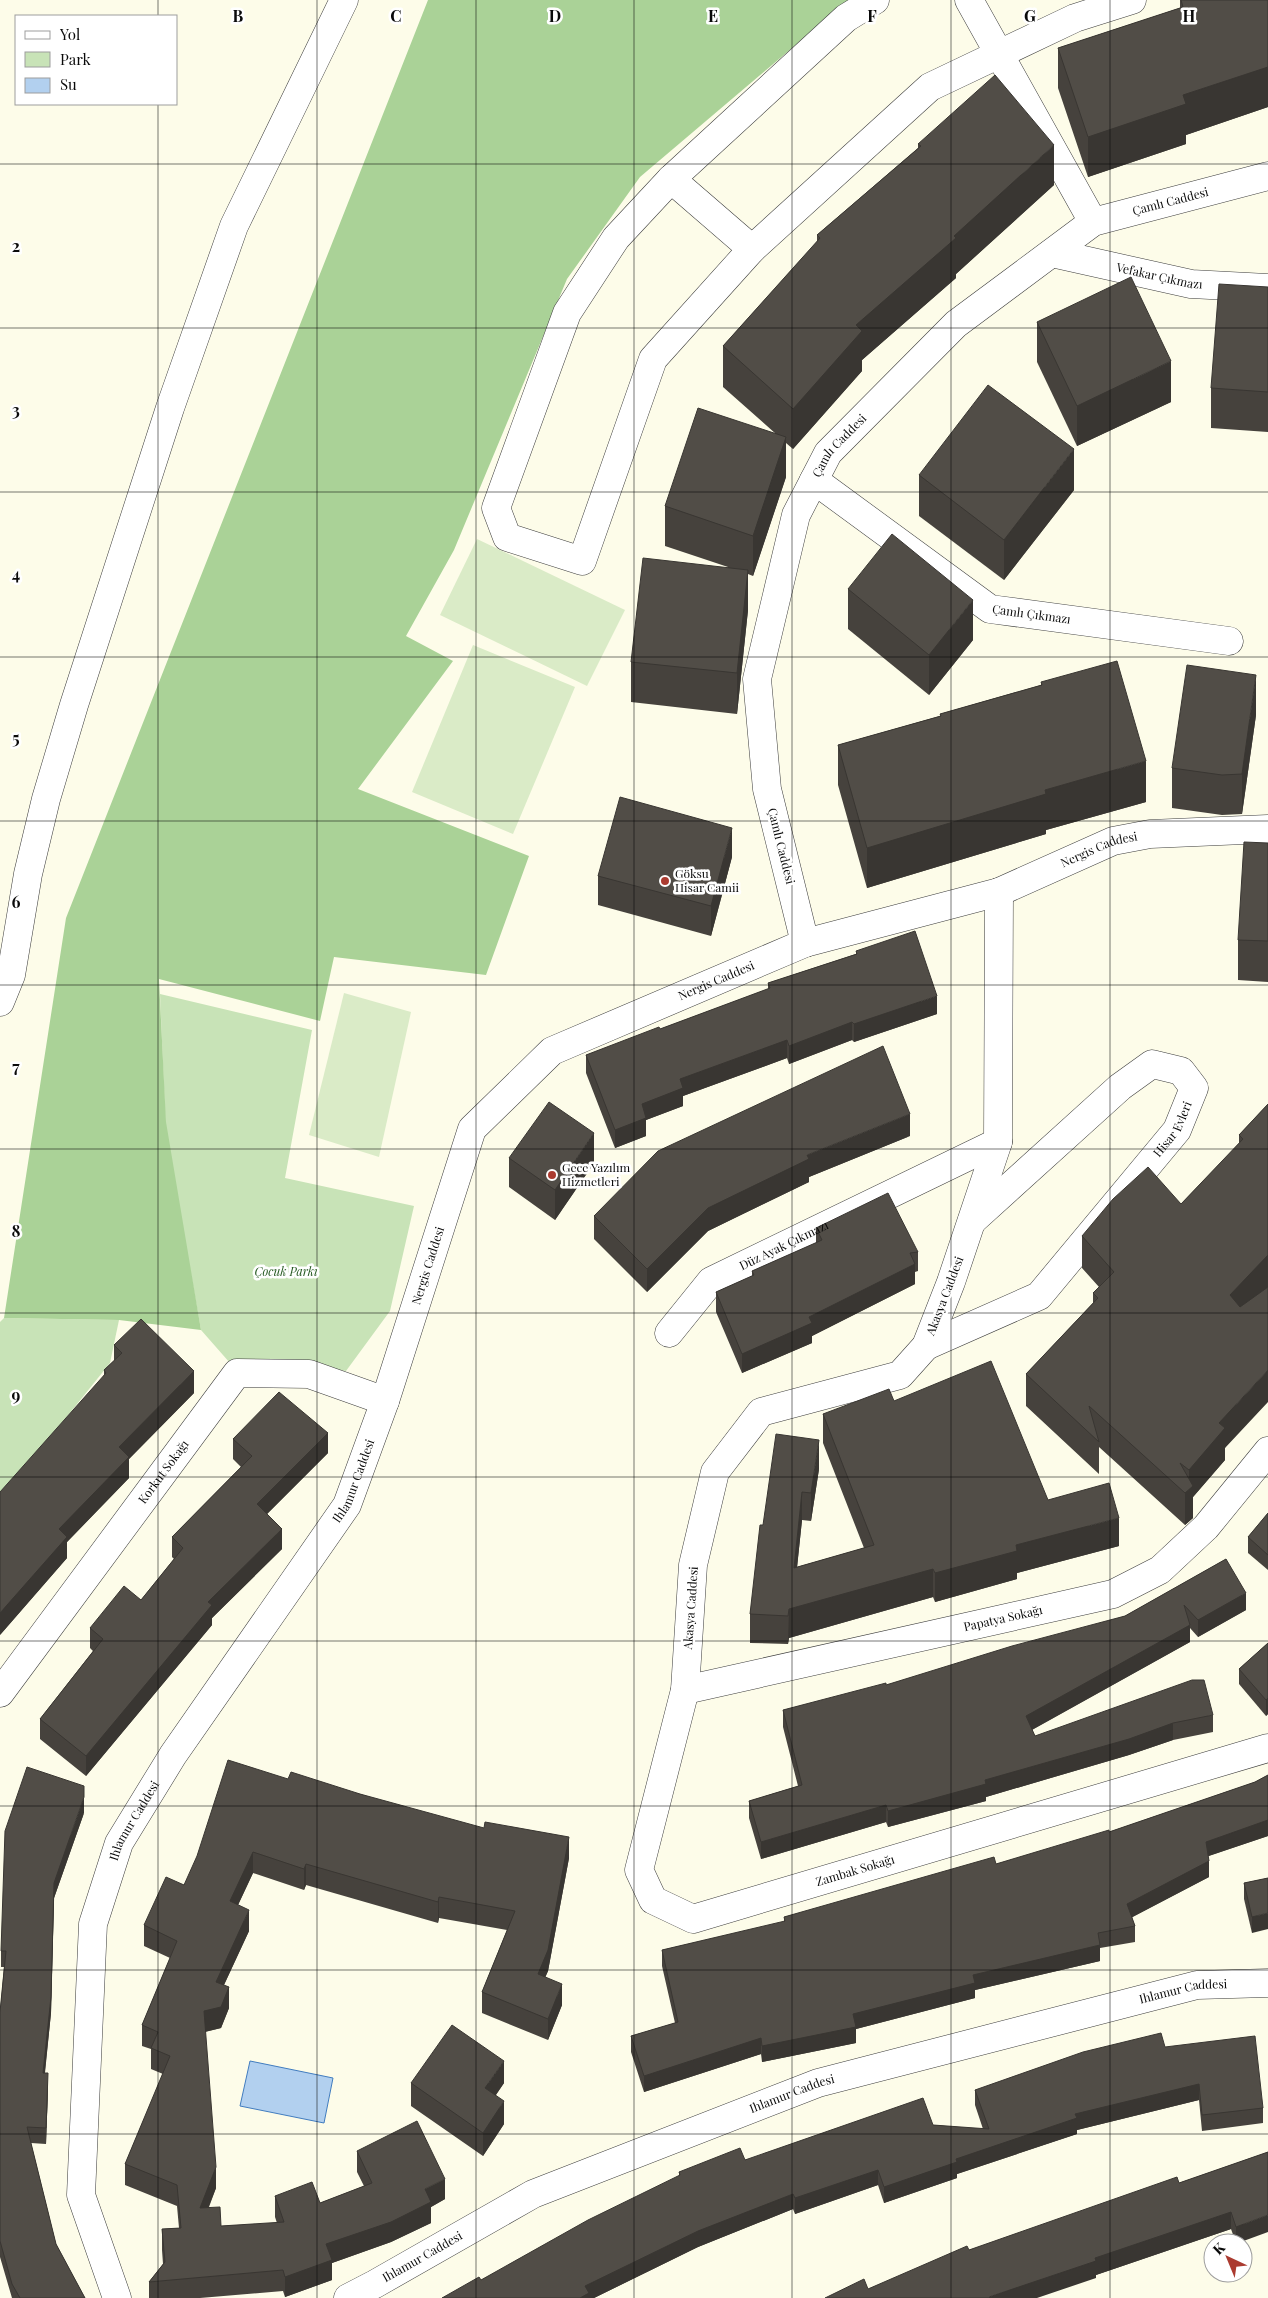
<svg xmlns="http://www.w3.org/2000/svg" width="1268" height="2298" viewBox="0 0 1268 2298" font-family="'Playfair Display',serif">
	<rect width="100%" height="100%" fill="#fdfce9"/>
	<!-- green -->
	<g fill="#c8e3b7">
		<polygon points="160,994 312,1030 285,1178 414,1206 390,1311 346,1371 274,1363 230,1363 201,1330 166,1135"/>
		<polygon points="4,1318 119,1320 110,1363 0,1500 0,1322"/>
	</g>
	<!-- forest -->
	<polygon fill="#aad297" points="428,0 856,0 825,20 640,177 567,279 454,550 406,636 453,661 358,789 529,856 486,975 334,957 320,1021 159,979 166,1122 201,1330 119,1320 4,1318 66,918"/>
	<!-- pitch -->
	<g fill="#daebc7">
		<polygon points="477,539 625,610 587,686 440,615"/>
		<polygon points="473,645 575,687 513,834 412,792"/>
		<polygon points="344,993 411,1012 379,1157 309,1135"/>
	</g>
	<!-- water -->
	<polygon fill="#b2d0ef" stroke="#417cbf" points="250,2061 333,2078 324,2123 240,2106"/>
	<g fill="none" stroke-linecap="round" stroke-linejoin="round">
		<defs>
			<g id="minor">
				<polyline points="875,0 846,18 671,179 616,238 567,313 496,508 507,537 582,561 653,359 752,249 930,87 1075,18 1132,0"/>
				<polyline points="969,0 1093,222"/>
				<polyline points="671,179 752,249"/>
				<path id="s1" d="M 1052,253 L 1191,284 L 1268,288"/>
				<path id="s2" d="M 814,480 L 990,609 L 1229,641"/>
				<path id="s3" d="M 999,892 L 998,1142 L 951,1282 L 926,1346 L 900,1375 L 761,1412 L 715,1472 L 693,1565 L 685,1690 L 639,1870 L 653,1900 L 693,1919 L 1268,1748"/>
				<path id="s4" d="M 805,943 L 767,789 L 757,679 L 796,515 L 828,453 L 956,324 L 1093,222 L 1268,176"/>
				<polyline points="0,1002 11,975 28,874 46,799 74,705 170,408 234,226 344,0"/>
				<path id="s5" d="M 669,1333 L 711,1281 L 998,1142"/>
				<path id="s6" d="M 926,1346 L 1039,1296 L 1177,1130 L 1194,1088 L 1181,1071 L 1152,1064 L 1120,1087 L 972,1221"/>
				<path id="s7" d="M 685,1690 L 1113,1594 L 1160,1570 L 1206,1527 L 1268,1451"/>
				<path id="s8" d="M 0,1693 L 237,1373 L 309,1374 L 385,1401"/>
				<path id="s9" d="M 117,2298 L 81,2195 L 93,1924 L 119,1843 L 173,1755 L 347,1505 L 385,1401 L 472,1129 L 552,1051 L 805,943 L 999,892 L 1113,841 L 1150,834 L 1268,829"/>
				<path id="s10" d="M 348,2298 L 375,2284 L 533,2194 L 818,2083 L 1197,1985 L 1268,1983"/>
			</g>
		</defs>
		<!-- minor casing -->
		<use href="#minor" stroke="#3d3d3d" stroke-width="29"/>
		<!-- minor -->
		<use href="#minor" stroke="#fff" stroke-width="28"/>
	</g>
	<!-- wall -->
	<g fill="#46423d">
		<polygon points="1180,0 1268,0 1268,107 1186,135 1186,144 1088,177 1058,88 1058,48 1180,8"/>
		<polygon points="918,144 1054,185 956,274 956,278 862,360 862,371 793,449 786,443 786,477 753,576 748,574 748,610 737,714 631,702 631,662 728,567 665,546 665,506 776,434 723,387 723,346 817,242 817,235 918,148"/>
		<polygon points="1268,287 1268,432 1211,428 1211,388"/>
		<polygon points="1037,322 1171,402 1077,446 1037,362"/>
		<polygon points="919,475 1074,490 1004,580 919,516"/>
		<polygon points="848,589 973,640 929,695 848,629"/>
		<polygon points="1041,682 1146,802 1046,830 1046,834 867,888 838,785 838,745 940,716 940,714 1041,685"/>
		<polygon points="1256,715 1242,814 1222,815 1172,808 1172,768"/>
		<polygon points="1268,843 1268,982 1238,980 1238,940"/>
		<polygon points="732,857 711,936 598,905 598,876"/>
		<polygon points="856,951 937,1014 854,1042 852,1040 789,1064 787,1058 683,1096 683,1106 646,1120 646,1136 615,1148 586,1073 586,1055 660,1029 768,989 768,983 856,954"/>
		<polygon points="1268,1104 1267,1288 1225,1448 1225,1460 1193,1497 1193,1518 1185,1525 1099,1447 1099,1474 1026,1406 1026,1374 1093,1303 1093,1293 1099,1287 1082,1268 1082,1236 1181,1204 1239,1144 1239,1135"/>
		<polygon points="910,1136 809,1177 809,1182 708,1231 647,1292 594,1239 594,1216"/>
		<polygon points="509,1158 594,1163 555,1220 509,1187"/>
		<polygon points="816,1228 918,1252 918,1271 915,1272 915,1284 812,1336 812,1343 742,1373 716,1312 716,1292 752,1276 752,1271 816,1243"/>
		<polygon points="114,1345 194,1393 129,1459 129,1478 67,1542 67,1558 0,1635 104,1375 104,1370 114,1361"/>
		<polygon points="894,1401 1119,1546 1017,1573 1017,1579 935,1602 933,1597 789,1638 788,1644 750,1643 750,1614 763,1525 819,1469 811,1521 802,1520 797,1567 864,1548 823,1443 823,1414"/>
		<polygon points="233,1439 328,1453 267,1514 282,1549 212,1618 212,1625 86,1776 40,1739 40,1719 93,1651 90,1648 90,1628 141,1600 174,1559 172,1557 172,1537 241,1467 233,1459"/>
		<polygon points="1268,1513 1268,1570 1248,1553 1248,1537"/>
		<polygon points="1226,1559 1246,1610 1198,1637 1190,1628 1190,1642 1032,1730 1035,1736 1213,1715 1213,1732 1173,1740 1129,1755 986,1797 986,1801 888,1827 886,1822 761,1859 749,1818 749,1801 798,1786 783,1727 783,1710 886,1685 1125,1616"/>
		<polygon points="1268,1643 1268,1714 1266,1716 1239,1684 1239,1669"/>
		<polygon points="1268,1775 1268,1836 1208,1856 1209,1877 1132,1917 1135,1926 1135,1942 1100,1948 1100,1961 975,1990 975,1998 856,2029 856,2043 762,2062 761,2054 644,2092 631,2052 631,2036 675,2023 662,1966 662,1950 784,1922 784,1917 996,1864 1109,1832 1255,1782"/>
		<polygon points="288,1779 360,1794 569,1858 548,1971 545,1977 562,2005 548,2040 482,2013 482,1992 507,1930 439,1918 438,1923 306,1885 304,1890 253,1873 238,1905 249,1931 224,1985 229,2008 221,2028 205,2032 216,2188 209,2207 221,2226 277,2223 275,2217 275,2196 320,2203 364,2186 357,2172 357,2151 445,2199 431,2207 431,2223 391,2242 332,2263 332,2280 285,2297 283,2291 200,2298 149,2298 149,2282 163,2264 162,2250 162,2229 179,2228 177,2206 125,2185 125,2164 163,2074 151,2069 151,2049 142,2046 142,2025 170,1958 144,1946 144,1925"/>
		<polygon points="84,1813 54,1898 51,2013 45,2073 48,2089 46,2144 31,2143 56,2244 85,2298 12,2298 0,2257 0,2012 4,1967 1,1967 1,1951"/>
		<polygon points="1268,1878 1252,1933 1244,1899 1244,1883"/>
		<polygon points="1165,2047 1263,2108 1263,2123 1202,2131 1199,2100 1077,2130 1077,2134 957,2174 957,2178 884,2203 878,2185 795,2214 793,2209 698,2247 594,2298 442,2298 481,2280 679,2176 679,2172 933,2125 983,2129 975,2105 975,2090"/>
		<polygon points="411,2083 504,2083 496,2095 504,2124 483,2156 411,2106"/>
		<polygon points="1268,2152 1238,2243 1236,2243 1231,2229 1096,2275 1096,2278 868,2289 969,2250 1179,2183"/>
	</g>
	<!-- shaded-wall -->
	<g fill="#393632">
		<polygon points="1268,67 1268,107 1186,135 1186,144 1088,177 1088,137 1183,95"/>
		<polygon points="1054,145 1054,185 956,274 956,278 862,360 862,371 793,449 793,409 856,325"/>
		<polygon points="1171,361 1171,402 1077,446 1077,406"/>
		<polygon points="786,437 786,477 753,576 753,536"/>
		<polygon points="1074,449 1074,490 1004,580 1004,540"/>
		<polygon points="748,570 748,610 737,714 737,673"/>
		<polygon points="973,600 973,640 929,695 929,655"/>
		<polygon points="1256,675 1256,715 1242,814 1242,774"/>
		<polygon points="1146,761 1146,802 1046,830 1046,834 867,888 867,848 1045,790"/>
		<polygon points="732,828 732,857 711,936 711,906"/>
		<polygon points="937,996 937,1014 854,1042 854,1024"/>
		<polygon points="852,1022 852,1040 789,1064 789,1046"/>
		<polygon points="787,1040 787,1058 683,1096 683,1106 646,1120 646,1136 615,1148 615,1130 642,1104 680,1079"/>
		<polygon points="910,1114 910,1136 809,1177 809,1182 708,1231 647,1292 647,1269 708,1208 807,1155"/>
		<polygon points="594,1133 594,1163 555,1220 555,1190"/>
		<polygon points="1268,1255 1268,1287 1230,1327 1230,1295"/>
		<polygon points="915,1264 915,1284 812,1336 812,1343 742,1373 742,1354 809,1317"/>
		<polygon points="1268,1370 1268,1402 1225,1448 1225,1460 1193,1497 1193,1518 1185,1525 1185,1493 1189,1490 1189,1470 1219,1423"/>
		<polygon points="194,1371 194,1393 129,1459 129,1478 67,1542 67,1558 0,1635 0,1613 59,1529 119,1447"/>
		<polygon points="328,1433 328,1453 257,1524 257,1504"/>
		<polygon points="819,1440 819,1469 811,1521 811,1493"/>
		<polygon points="802,1492 802,1520 794,1597 794,1568"/>
		<polygon points="1119,1518 1119,1546 1017,1573 1017,1579 935,1602 935,1573 1016,1545"/>
		<polygon points="282,1529 282,1549 212,1618 212,1625 86,1776 86,1756 208,1602"/>
		<polygon points="933,1569 933,1597 789,1638 788,1644 789,1609"/>
		<polygon points="1246,1593 1246,1610 1198,1637 1198,1620"/>
		<polygon points="1190,1625 1190,1642 1026,1733 1026,1716"/>
		<polygon points="1268,1698 1268,1714 1266,1716 1266,1700"/>
		<polygon points="1173,1723 1173,1740 1129,1755 986,1797 986,1801 888,1827 888,1811 985,1780"/>
		<polygon points="84,1797 84,1813 54,1898 51,2013 43,2089 43,2073 54,1883"/>
		<polygon points="886,1805 886,1822 761,1859 761,1842"/>
		<polygon points="1268,1820 1268,1836 1206,1857 1206,1842"/>
		<polygon points="569,1837 569,1858 548,1971 538,1995 538,1974"/>
		<polygon points="253,1852 253,1873 230,1922 230,1901"/>
		<polygon points="1209,1861 1209,1877 1127,1920 1127,1904"/>
		<polygon points="306,1864 306,1885 304,1890 304,1869"/>
		<polygon points="439,1897 439,1918 438,1923 438,1902"/>
		<polygon points="249,1910 249,1931 216,2002 216,1982"/>
		<polygon points="1268,1913 1268,1929 1252,1933 1252,1917"/>
		<polygon points="1100,1945 1100,1961 975,1990 975,1998 856,2029 856,2043 762,2062 762,2046 853,2014 973,1975"/>
		<polygon points="562,1984 562,2005 548,2040 548,2019"/>
		<polygon points="229,1987 229,2008 221,2028 204,2032 204,2011"/>
		<polygon points="761,2038 761,2054 644,2092 644,2076"/>
		<polygon points="504,2061 504,2083 485,2110 485,2088"/>
		<polygon points="48,2073 48,2089 46,2144 46,2128"/>
		<polygon points="1199,2084 1199,2100 1077,2130 1077,2134 957,2174 957,2178 884,2203 884,2187 956,2159 1075,2114"/>
		<polygon points="504,2101 504,2124 483,2156 483,2133"/>
		<polygon points="216,2167 216,2188 200,2228 200,2208"/>
		<polygon points="878,2170 878,2185 795,2214 795,2198"/>
		<polygon points="445,2179 445,2199 431,2207 431,2223 391,2242 332,2263 332,2280 285,2297 285,2277 326,2244 425,2189"/>
		<polygon points="793,2194 793,2209 698,2247 594,2298 580,2298 585,2286 698,2231"/>
		<polygon points="1231,2212 1231,2229 1096,2275 1096,2278 1037,2298 989,2298 989,2297 1095,2258"/>
		<polygon points="1268,2215 1268,2232 1238,2243 1236,2243 1236,2227"/>
	</g>
	<!-- building -->
	<g fill="#514d47" stroke="#393632">
		<polygon points="1181,0 1268,0 1268,67 1183,95 1186,104 1088,137 1058,48 1183,7"/>
		<polygon points="995,75 1054,145 954,236 956,238 856,325 862,331 793,409 723,346 820,238 817,235 921,146 918,144"/>
		<polygon points="1131,277 1171,361 1077,406 1037,322"/>
		<polygon points="1219,284 1268,287 1268,392 1211,388"/>
		<polygon points="988,385 1074,449 1004,540 919,475"/>
		<polygon points="698,408 786,437 753,536 665,506"/>
		<polygon points="892,534 973,600 929,655 848,589"/>
		<polygon points="643,558 748,570 737,673 631,662"/>
		<polygon points="1117,661 1146,761 1045,790 1046,794 867,848 838,745 941,716 940,714 1042,685 1041,682"/>
		<polygon points="1187,665 1256,675 1242,774 1222,775 1172,768"/>
		<polygon points="620,797 732,828 711,906 598,876"/>
		<polygon points="1244,842 1268,843 1268,941 1238,940"/>
		<polygon points="915,931 937,996 854,1024 852,1022 789,1046 787,1040 680,1079 683,1088 642,1104 646,1118 615,1130 586,1055 659,1027 660,1029 770,988 768,983 857,954 856,951"/>
		<polygon points="883,1046 910,1114 807,1155 809,1159 708,1208 647,1269 594,1216 658,1151"/>
		<polygon points="549,1102 594,1133 555,1190 509,1158"/>
		<polygon points="1268,1104 1268,1255 1230,1295 1240,1307 1268,1287 1268,1370 1219,1423 1225,1428 1189,1470 1180,1463 1193,1486 1185,1493 1089,1406 1099,1442 1026,1374 1098,1298 1093,1293 1114,1272 1082,1236 1113,1199 1148,1167 1181,1204 1243,1139 1239,1135"/>
		<polygon points="888,1193 918,1252 910,1253 915,1264 809,1317 812,1323 742,1354 716,1292 754,1275 752,1271 822,1240 816,1228"/>
		<polygon points="141,1319 194,1371 119,1447 129,1457 59,1529 67,1537 0,1613 0,1492 106,1373 104,1370 122,1353 114,1345"/>
		<polygon points="991,1361 1048,1500 1109,1483 1119,1518 1016,1545 1017,1551 935,1573 933,1569 789,1609 788,1616 750,1614 760,1525 763,1525 776,1434 819,1440 811,1493 802,1492 794,1568 874,1545 823,1414 889,1389 894,1401"/>
		<polygon points="279,1392 328,1433 257,1504 282,1529 208,1602 212,1605 86,1756 40,1719 103,1639 90,1628 124,1586 141,1600 183,1548 172,1537 252,1456 233,1439"/>
		<polygon points="1268,1513 1268,1555 1248,1537"/>
		<polygon points="1226,1559 1246,1593 1198,1620 1184,1605 1190,1625 1026,1716 1035,1736 1192,1680 1204,1680 1213,1715 1173,1723 1129,1739 985,1780 986,1784 888,1811 886,1805 761,1842 749,1801 802,1785 783,1710 886,1683 886,1685 1012,1646 1125,1616"/>
		<polygon points="1268,1643 1268,1698 1266,1700 1239,1669"/>
		<polygon points="228,1760 288,1779 291,1772 360,1794 484,1828 485,1822 569,1837 548,1950 538,1974 562,1984 548,2019 482,1992 515,1911 439,1897 438,1902 306,1864 304,1869 253,1852 230,1901 249,1910 216,1982 229,1987 221,2007 204,2011 216,2167 200,2208 220,2207 221,2226 284,2222 275,2196 312,2182 320,2203 372,2183 357,2151 417,2121 445,2179 425,2189 431,2202 391,2222 326,2244 332,2260 285,2277 283,2270 149,2282 165,2262 162,2229 181,2228 177,2185 125,2164 170,2056 151,2048 158,2032 142,2025 177,1941 144,1925 166,1877 184,1885 197,1856"/>
		<polygon points="27,1767 84,1786 84,1797 54,1883 51,1997 43,2073 48,2073 46,2128 27,2127 56,2244 85,2298 20,2298 12,2284 0,2241 0,2012 6,1951 1,1951 5,1831"/>
		<polygon points="1268,1775 1268,1820 1206,1842 1209,1861 1127,1904 1135,1926 1098,1933 1100,1945 973,1975 975,1983 853,2014 856,2027 762,2046 761,2038 644,2076 631,2036 678,2022 662,1950 785,1921 784,1917 994,1857 996,1864 1109,1830 1109,1832 1255,1782"/>
		<polygon points="1268,1878 1268,1913 1252,1917 1244,1883"/>
		<polygon points="452,2025 504,2061 485,2088 504,2101 483,2133 411,2083"/>
		<polygon points="1161,2033 1165,2047 1255,2036 1263,2108 1202,2115 1199,2084 1075,2114 1077,2118 956,2159 957,2162 884,2187 878,2170 795,2198 793,2194 698,2231 585,2286 589,2293 580,2298 442,2298 479,2277 481,2280 588,2220 680,2175 679,2172 740,2148 745,2160 923,2098 933,2125 989,2129 975,2090 1083,2052"/>
		<polygon points="1268,2152 1268,2215 1236,2227 1231,2212 1095,2258 1096,2261 989,2297 990,2298 825,2298 864,2279 868,2289 967,2246 969,2250 1177,2177 1179,2183"/>
	</g>
	<!-- grid -->
	<path fill="none" stroke="#0a0a0a" stroke-width="1" stroke-opacity="0.55" d="M 158,0 L 158,16M 317,0 L 317,2298M 476,0 L 476,2298M 634,0 L 634,2298M 792,0 L 792,2298M 951,0 L 951,2298M 1110,0 L 1110,2298M 158,104 L 158,2298M 0,164 L 1268,164M 0,328 L 1268,328M 0,492 L 1268,492M 0,657 L 1268,657M 0,821 L 1268,821M 0,985 L 1268,985M 0,1149 L 1268,1149M 0,1313 L 1268,1313M 0,1477 L 1268,1477M 0,1641 L 1268,1641M 0,1806 L 1268,1806M 0,1970 L 1268,1970M 0,2134 L 1268,2134"/>
	<!-- markers -->
	<g fill="#ab3b30" stroke="#fff" stroke-width="2">
		<circle cx="665" cy="881" r="5"/>
		<circle cx="552" cy="1175" r="5"/>
	</g>
	<g text-anchor="middle" stroke-width="5" stroke-linejoin="round" paint-order="stroke">
		<!-- street labels -->
		<g font-size="12" fill="#0a0a0a" stroke="#fff">
			<text dy="4" stroke="none"><textPath href="#s4" startOffset="940">Çamlı Caddesi</textPath></text>
			<text dy="4" stroke="none"><textPath href="#s1" startOffset="110">Vefakar Çıkmazı</textPath></text>
			<text dy="4" stroke="none"><textPath href="#s4" startOffset="520">Çamlı Caddesi</textPath></text>
			<text dy="4" stroke="none"><textPath href="#s2" startOffset="260">Çamlı Çıkmazı</textPath></text>
			<text transform="translate(781 846) rotate(76)" y="4">Çamlı Caddesi</text>
			<text dy="4" stroke="none"><textPath href="#s9" startOffset="1966">Nergis Caddesi</textPath></text>
			<text dy="4" stroke="none"><textPath href="#s9" startOffset="1560">Nergis Caddesi</textPath></text>
			<text dy="4" stroke="none"><textPath href="#s6" startOffset="338">Hisar Evleri</textPath></text>
			<text dy="4" stroke="none"><textPath href="#s5" startOffset="148">Düz Ayak Çıkmazı</textPath></text>
			<text dy="4" stroke="none"><textPath href="#s9" startOffset="1126">Nergis Caddesi</textPath></text>
			<text transform="translate(945 1296) rotate(-69)" y="4">Akasya Caddesi</text>
			<text dy="4" stroke="none"><textPath href="#s8" startOffset="275">Korkut Sokağı</textPath></text>
			<text dy="4" stroke="none"><textPath href="#s9" startOffset="898">Ihlamur Caddesi</textPath></text>
			<text transform="translate(691 1608) rotate(-86)" y="4">Akasya Caddesi</text>
			<text dy="4" stroke="none"><textPath href="#s7" startOffset="326">Papatya Sokağı</textPath></text>
			<text dy="4" stroke="none"><textPath href="#s9" startOffset="492">Ihlamur Caddesi</textPath></text>
			<text dy="4" stroke="none"><textPath href="#s3" startOffset="1378">Zambak Sokağı</textPath></text>
			<text dy="4" stroke="none"><textPath href="#s10" startOffset="895">Ihlamur Caddesi</textPath></text>
			<text dy="4" stroke="none"><textPath href="#s10" startOffset="490">Ihlamur Caddesi</textPath></text>
			<text dy="4" stroke="none"><textPath href="#s10" startOffset="85">Ihlamur Caddesi</textPath></text>
		</g>
		<!-- poi labels -->
		<g font-size="12" fill="#0a0a0a" stroke="#fff" text-anchor="start">
			<text x="675" y="878">Göksu<tspan x="675" dy="14">Hisar Camii</tspan></text>
			<text x="562" y="1172">Gece Yazılım<tspan x="562" dy="14">Hizmetleri</tspan></text>
		</g>
		<!-- park labels -->
		<g font-size="12" font-style="italic" fill="#265a22" stroke="#fff">
			<text x="286" y="1276">Çocuk Parkı</text>
		</g>
	</g>
	<g font-size="16" text-anchor="middle" font-weight="bold" fill="#0a0a0a" stroke="#fff" stroke-width="5" stroke-linejoin="round" paint-order="stroke">
		<text x="238" y="22">B</text>
		<text x="396" y="22">C</text>
		<text x="555" y="22">D</text>
		<text x="713" y="22">E</text>
		<text x="872" y="22">F</text>
		<text x="1030" y="22">G</text>
		<text x="1189" y="22">H</text>
		<text x="16" y="252">2</text>
		<text x="16" y="416">3</text>
		<text x="16" y="580">4</text>
		<text x="16" y="744">5</text>
		<text x="16" y="908">6</text>
		<text x="16" y="1073">7</text>
		<text x="16" y="1237">8</text>
		<text x="16" y="1401">9</text>
	</g>
	<!-- legend -->
	<rect x="15" y="15" width="162" height="90" fill="#ffffff" stroke="#9d9d9d"/>
	<rect x="25" y="31" width="25" height="8" fill="#ffffff" stroke="#9d9d9d"/>
	<text x="60" y="40" font-size="15" fill="#0a0a0a">Yol</text>
	<rect x="25" y="52" width="25" height="15" fill="#c8e3b7" stroke="#9d9d9d"/>
	<text x="60" y="65" font-size="15" fill="#0a0a0a">Park</text>
	<rect x="25" y="78" width="25" height="15" fill="#b2d0ef" stroke="#9d9d9d"/>
	<text x="60" y="90" font-size="15" fill="#0a0a0a">Su</text>
	<!-- north arrow -->
	<g transform="translate(1228 2258) rotate(316)"><circle r="24" fill="#ffffff" stroke="#9d9d9d"/>
	<path d="M0-4L9 19L0 12L-9 19Z" fill="#ab3b30"/>
	<text y="-8" font-size="14" font-weight="bold" text-anchor="middle" fill="#0a0a0a">K</text>
	</g>
</svg>
